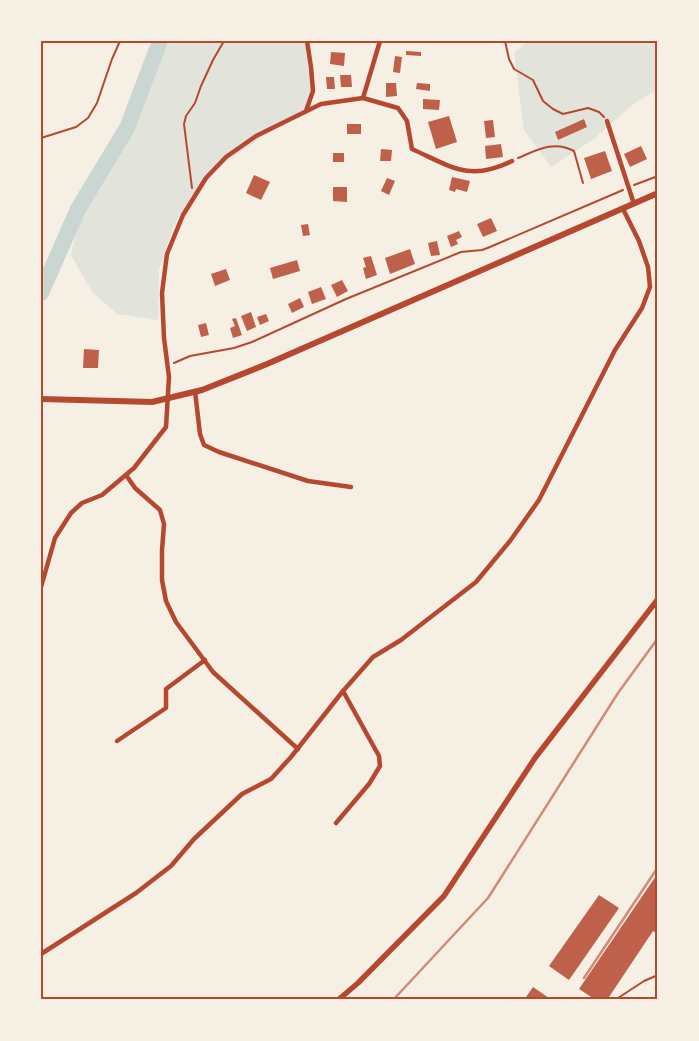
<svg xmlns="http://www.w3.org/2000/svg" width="699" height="1041" viewBox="0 0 699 1041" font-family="'Exo 2',sans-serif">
	<rect width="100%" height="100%" fill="#f6efe4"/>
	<!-- green -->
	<g fill="#e2e4dc">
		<polygon points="169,41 309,41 313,93 304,109 224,163 191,196 173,227 159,270 158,320 117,314 92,292 71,255 80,211 130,135 148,88"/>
		<polygon points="528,41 658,41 658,93 654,91 632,105 594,139 551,167 524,130 514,53"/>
	</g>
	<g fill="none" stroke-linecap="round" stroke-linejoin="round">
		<!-- river -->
		<polyline stroke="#c9d6d2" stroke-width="16" points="41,293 78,209 127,128 160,41"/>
	</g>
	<!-- building -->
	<g fill="#bf614a">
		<polygon points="406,51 421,52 421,56 406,55"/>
		<polygon points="331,52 345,53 344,66 330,64"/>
		<polygon points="395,56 402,57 400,73 393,72"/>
		<polygon points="340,75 351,75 352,87 341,87"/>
		<polygon points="326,77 334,77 335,89 327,89"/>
		<polygon points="386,83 396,83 397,96 386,97"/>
		<polygon points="417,83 430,84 430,91 416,89"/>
		<polygon points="423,99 440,100 439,110 423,109"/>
		<polygon points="449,116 457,142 436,149 428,122"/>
		<polygon points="584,119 587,127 558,140 555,132"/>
		<polygon points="493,120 495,137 486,138 484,121"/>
		<rect x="347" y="124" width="14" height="10"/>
		<polygon points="501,144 503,157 486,159 485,146"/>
		<polygon points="641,146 647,159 630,167 624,154"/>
		<polygon points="381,149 392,150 391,161 380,161"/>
		<polygon points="605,151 612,171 591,179 584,158"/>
		<rect x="333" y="153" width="11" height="9"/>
		<polygon points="254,175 270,182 261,200 246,193"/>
		<polygon points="452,177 470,181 467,192 456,189 455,192 449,190"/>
		<polygon points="387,178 395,181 389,195 381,191"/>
		<polygon points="333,187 347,187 347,202 333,201"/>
		<polygon points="491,218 497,231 483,237 477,224"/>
		<polygon points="308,224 310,235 303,236 301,225"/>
		<polygon points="459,231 462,237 456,240 458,244 451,247 447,236"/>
		<polygon points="437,241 440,255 431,256 428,243"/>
		<polygon points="410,249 415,264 390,274 385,258"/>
		<polygon points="371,256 377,275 366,279 363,268 366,267 363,258"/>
		<polygon points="297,260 300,271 273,279 270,268"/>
		<polygon points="226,269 230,280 215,286 211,274"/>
		<polygon points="342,280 348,291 337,297 331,285"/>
		<polygon points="321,287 326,299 312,304 308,292"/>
		<polygon points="300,298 304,307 292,313 288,304"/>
		<polygon points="251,312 256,327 247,331 241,316"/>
		<polygon points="266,314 269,321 260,325 257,317"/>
		<polygon points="236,318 242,335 233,338 230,328 235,326 232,319"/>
		<polygon points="206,323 209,335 201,337 198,325"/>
		<polygon points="84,349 99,350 98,368 83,368"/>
		<polygon points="658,873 658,934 653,931 607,1000 596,1000 579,989"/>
		<polygon points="599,895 619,908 569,980 549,966"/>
		<polygon points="533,987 549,998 548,1000 524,1000"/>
	</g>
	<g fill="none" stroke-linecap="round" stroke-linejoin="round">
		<!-- path -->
		<g stroke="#b5482f" stroke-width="2">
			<polyline points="505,41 509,59 514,69 533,80 543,101 553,109 563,114 588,108 599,112 604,117"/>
			<polyline points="41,138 76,127 88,118 97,103 112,59 120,41"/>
			<path d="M 518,158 C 537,150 554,140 574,151 L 583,183"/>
			<polyline points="634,185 658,176"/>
			<polyline points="192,188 184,124 186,116 195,103 201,86 213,60 224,41"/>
			<polyline points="174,363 190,356 234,348 252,342 346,299 461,252 482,250 490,247 623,190"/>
		</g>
		<!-- service -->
		<polyline stroke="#b5482f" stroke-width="2" points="615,1000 644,981 658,975"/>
		<!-- minor -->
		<g stroke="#b5482f" stroke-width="4.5">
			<path d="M 363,98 L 398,108 L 407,121 L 412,149 C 452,167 469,182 512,161"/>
			<polyline points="306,111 313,91 311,67 307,41"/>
			<polyline points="607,121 634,204"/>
			<polyline points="195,391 200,434 204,445 219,452 308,481 351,487"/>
			<polyline points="126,475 135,488 160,510 164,524 162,550 162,580 166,601 176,622 213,672 298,749"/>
			<polyline points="41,587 55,538 71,513 82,503 102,495 134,468 166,427 169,377 164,338 162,293 167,254 183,215 206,178 226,157 256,136 321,104 363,98 380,41"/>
			<polyline points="117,741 166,708 166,689 205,660"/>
			<polyline points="336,823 369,784 380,766 379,756 343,691"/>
			<polyline points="41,954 136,893 171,866 194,839 242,794 271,779 291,757 343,691 373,657 401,640 476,582 510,541 539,500 615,350 642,308 650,287 648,267 639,241 623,209"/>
		</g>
		<!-- secondary -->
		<polyline stroke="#b5482f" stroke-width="5.5" points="338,1000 358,983 444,896 535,758 658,599"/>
		<!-- primary -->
		<polyline stroke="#b5482f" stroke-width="6" points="41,399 152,402 202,390 267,364 658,193"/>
		<!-- rail -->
		<g stroke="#cf8b77" stroke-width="2.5">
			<polyline points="584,978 658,867"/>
			<polyline points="393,1000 488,898 618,693 658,638"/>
		</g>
	</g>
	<!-- border -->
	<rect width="699" height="1041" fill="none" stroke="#f6efe4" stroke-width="85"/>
	<rect x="42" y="42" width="614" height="956" fill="none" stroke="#b5482f" stroke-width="2"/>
</svg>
